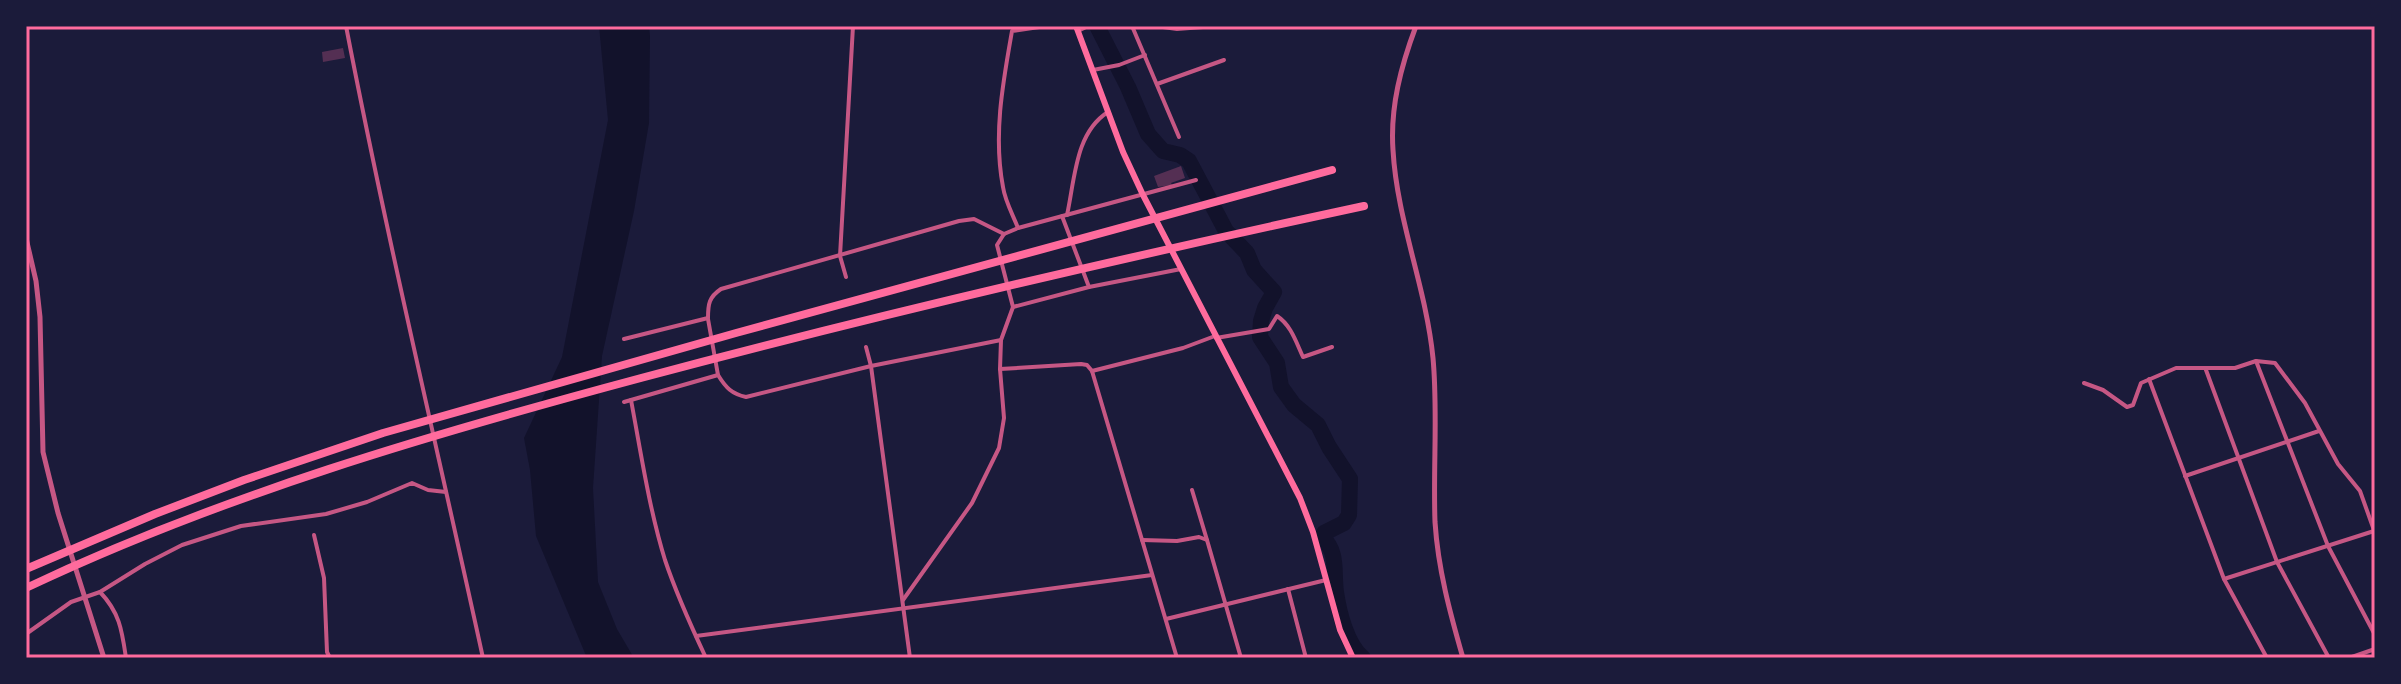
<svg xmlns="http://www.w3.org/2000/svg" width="2401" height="684" viewBox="0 0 2401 684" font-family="'Fira Sans Condensed',sans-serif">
	<rect width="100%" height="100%" fill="#1b1b3a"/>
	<!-- water -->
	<polygon fill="#12122b" points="599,26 649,26 650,36 649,123 634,211 602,356 593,488 598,582 617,629 634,658 587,658 536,536 530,470 524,438 562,357 608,120"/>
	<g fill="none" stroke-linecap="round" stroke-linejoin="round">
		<!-- river -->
		<path stroke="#12122b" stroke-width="16" d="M 1097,26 L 1128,87 L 1148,134 L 1163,151 L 1180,155 L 1189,161 L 1226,231 L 1247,253 L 1254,270 L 1274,292 L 1265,308 L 1261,321 L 1260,337 L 1277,363 L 1281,387 L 1294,405 L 1318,425 L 1329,447 L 1350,479 L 1349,515 L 1344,523 L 1324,533 L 1322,537 C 1339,552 1333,573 1336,592 C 1339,613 1347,645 1363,658"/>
	</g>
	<!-- building -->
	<g fill="#542f53">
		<polygon points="343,48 345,58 323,62 322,52"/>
		<polygon points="1181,166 1185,178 1171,183 1172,185 1158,187 1154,176"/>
	</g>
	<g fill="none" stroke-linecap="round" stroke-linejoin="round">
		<!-- minor -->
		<g stroke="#c65784" stroke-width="4">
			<path d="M 346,26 C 387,238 437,447 483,658"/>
			<path d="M 1046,26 L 1012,31 C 1003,82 993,135 1003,187 C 1005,201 1013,215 1018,228 L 1196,180"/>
			<polyline points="1132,26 1179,137"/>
			<polyline points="1156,26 1177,29 1216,26"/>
			<polyline points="1078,31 1088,26"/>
			<polyline points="1093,70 1119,65 1145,55"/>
			<polyline points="1157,84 1224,60"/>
			<path d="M 1067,215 C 1075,179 1075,133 1108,112"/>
			<polyline points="1062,216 1089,287 1013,307 1001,340 1000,369 1081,364 1087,365 1092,371 1177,658"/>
			<polyline points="846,277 840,256 853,26"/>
			<polyline points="1089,287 1181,269"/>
			<polyline points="1013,307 997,245 1004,234 1018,228"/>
			<polyline points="708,319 718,375"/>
			<path d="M 1216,338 L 1269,329 L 1277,316 C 1291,325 1296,342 1303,357 L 1332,347"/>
			<path d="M 624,339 L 708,318 C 708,304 709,297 721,289 L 959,221 L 974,219 L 1004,234"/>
			<polyline points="866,347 871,366 910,658"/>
			<polyline points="2256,361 2328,546 2375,635"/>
			<polyline points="2206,370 2277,562 2329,658"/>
			<polyline points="1092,371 1183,348 1215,336"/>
			<polyline points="2149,379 2224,579 2267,658"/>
			<polyline points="2084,383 2103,390 2127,407 2133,405 2141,383 2176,368 2235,368 2256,361 2275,363 2305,403 2338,464 2360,491 2375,533"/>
			<path d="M 631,400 C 641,453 649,508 665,560 C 676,593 691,626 706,658"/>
			<path d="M 624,402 L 718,375 C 726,388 732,394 746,397 L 871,366 L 1001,340"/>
			<polyline points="2185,476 2319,431"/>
			<polyline points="1192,490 1207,540"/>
			<polyline points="314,535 324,578 327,652 330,658"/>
			<polyline points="1142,540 1177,541 1199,537 1207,540 1241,658"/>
			<polyline points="2224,579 2374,531"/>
			<polyline points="1288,589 1306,658"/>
			<path d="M 100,592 C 120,613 122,631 126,658"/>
			<polyline points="903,600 972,503 999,448 1004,418 1000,369"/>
			<polyline points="1166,619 1326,580"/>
			<polyline points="26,634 71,602 100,592 145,564 182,545 241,526 326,514 367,502 412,483 428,490 446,492"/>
			<polyline points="696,636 1152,575"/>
			<polyline points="2349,658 2375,649"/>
		</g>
		<!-- tertiary -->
		<g stroke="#c65784" stroke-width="5">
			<path d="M 1416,26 C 1401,66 1390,107 1393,150 C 1397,221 1426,287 1433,358 C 1438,412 1433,467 1435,522 C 1438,569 1450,613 1463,658"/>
			<polyline points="26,238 36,281 40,317 43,452 58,513 104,658"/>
		</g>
		<!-- secondary -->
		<polyline stroke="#ff6b9d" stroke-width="6" points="1076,26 1123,152 1143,195 1300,498 1313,532 1340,630 1353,658"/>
		<!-- motorway -->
		<g stroke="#ff6b9d" stroke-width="8">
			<polyline points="26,569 155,514 244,480 383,433 736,333 1332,170"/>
			<path d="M 26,588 C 222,495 432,434 641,378 C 881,314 1122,258 1364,206"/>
		</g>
	</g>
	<!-- border -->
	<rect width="2401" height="684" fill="none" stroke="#1b1b3a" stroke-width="56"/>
	<rect x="28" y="28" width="2345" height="628" fill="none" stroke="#ff6b9d" stroke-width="3"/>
</svg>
